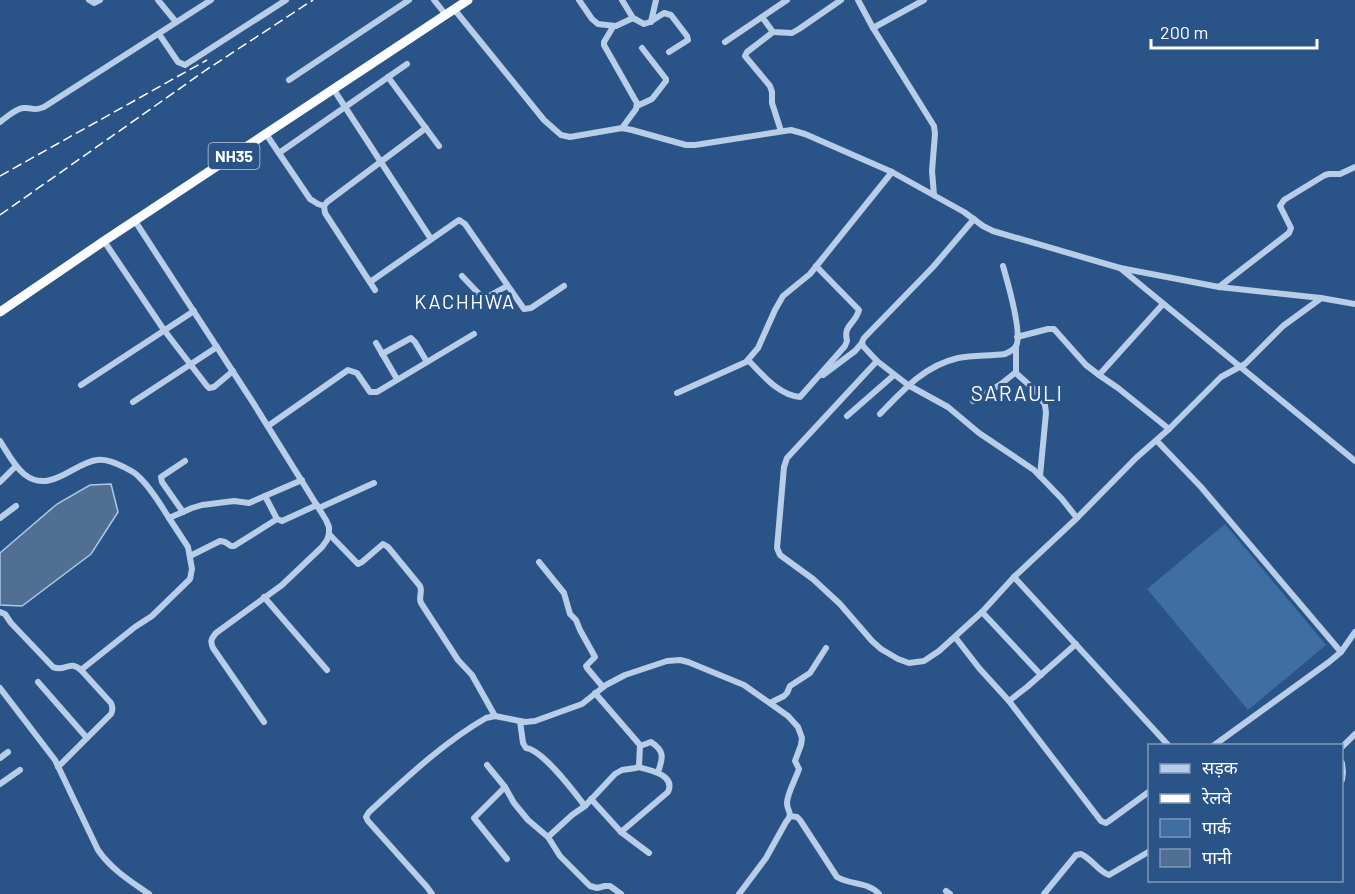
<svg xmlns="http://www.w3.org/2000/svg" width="1355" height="894" viewBox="0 0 1355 894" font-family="Barlow,'Noto Sans Devanagari',sans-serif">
	<rect width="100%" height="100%" fill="#2a5487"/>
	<!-- green -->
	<polygon fill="#3f6ea3" points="1225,524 1326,645 1248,710 1147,589"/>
	<!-- water -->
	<polygon fill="#516f92" stroke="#acc8e8" stroke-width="1.5" points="111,484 118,512 91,554 22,606 0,605 0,553 57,504 90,485"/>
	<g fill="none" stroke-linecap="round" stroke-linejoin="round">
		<!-- minor -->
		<g stroke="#b7cde8" stroke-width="6">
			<polyline points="89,0 94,3 100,0"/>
			<polyline points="158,0 176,22"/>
			<polyline points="434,0 446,15"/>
			<polyline points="579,0 592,19 598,24 616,26 633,18"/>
			<polyline points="622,0 633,18 644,24 650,22 664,13 671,15 687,36 688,40 669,52"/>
			<polyline points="858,0 873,28 934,126 935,134 932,171 934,195"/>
			<polyline points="454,9 544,120 561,135 570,137 622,128 632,130 686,145 695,145 791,130 805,134 892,172 964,212 983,226 993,231 1120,268 1219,287 1321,298 1355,304"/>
			<polyline points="762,17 773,32 792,33 799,29 841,0"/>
			<polyline points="651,22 656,0"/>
			<polyline points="613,27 604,42 604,45 634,98 637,103 636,109 622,128"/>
			<polyline points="873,28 924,0"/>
			<polyline points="773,32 747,52 745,56 770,86 772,92 772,103 781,131"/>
			<polyline points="159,34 178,62 185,65 286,0"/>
			<polyline points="725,42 787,0"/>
			<polyline points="388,77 439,146"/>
			<polyline points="289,80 409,0"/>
			<polyline points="334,90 431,239"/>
			<polyline points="637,106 652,99 666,81 666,79 642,48"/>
			<path d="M 0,122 C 7,117 15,109 23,108 C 34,107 31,112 44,107 L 211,0"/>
			<polyline points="266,134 310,199 318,204 324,206"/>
			<polyline points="279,153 407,64"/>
			<polyline points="974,219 933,267 864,338 862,342 863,346 877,361 908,385 948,407 979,433 1034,470 1062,499 1077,518"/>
			<path d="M 135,221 L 252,401 L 326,520 L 329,527 L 329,534 L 327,540 L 322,547 L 282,585 L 216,633 C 211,639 210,641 213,648 L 264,722"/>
			<polyline points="104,241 164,330 207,386 209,388 214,387 233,371"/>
			<polyline points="1120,268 1355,461"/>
			<polyline points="462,276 481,296 489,296 507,286"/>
			<polyline points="370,282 459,220 465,224 524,309 531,308 564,286"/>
			<polyline points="1219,287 1289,233 1291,228 1280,206 1284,200 1325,175 1329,174 1340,174 1355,167"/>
			<polyline points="375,290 325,213 324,206 327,202 426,128"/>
			<polyline points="1017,337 1048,329 1054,329 1086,365 1099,375 1118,388 1169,429"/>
			<polyline points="376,343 397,379"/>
			<polyline points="1016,347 1016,372 1017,374 1036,391 1045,405 1046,413 1040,476"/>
			<polyline points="382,354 411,338 415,342 427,362"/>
			<path d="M 748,360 C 762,374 778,395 800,397 L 845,346 L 847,341 C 843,324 855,325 859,310 L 816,266"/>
			<polyline points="877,361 787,458 784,467 777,548 780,555 813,579 840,604 872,641 881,649 898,659 909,663 924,661 939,651 982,612 1014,577 1077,518 1136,458 1169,429 1221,377 1245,364 1283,326 1320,299"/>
			<polyline points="823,375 855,351 862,343"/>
			<polyline points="1099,375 1163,304"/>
			<polyline points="81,385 194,311"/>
			<polyline points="677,393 746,362 758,348 775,310 783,296 810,274 892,172"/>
			<polyline points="973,401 1001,384 1016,372"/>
			<polyline points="133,402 217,347"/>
			<path d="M 880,414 C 903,390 924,366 958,358 C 973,355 989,356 1005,354 C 1009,352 1014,350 1016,346 C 1023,334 1007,280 1003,266"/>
			<polyline points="847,416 894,375"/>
			<polyline points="268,426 348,370 357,373 370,392 377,392 474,334"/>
			<path d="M 0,441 C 7,452 14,466 24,474 C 50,495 73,463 97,460 C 107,459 115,463 124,467 C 129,470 135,472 139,477 C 151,488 160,504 169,518 L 192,508 L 202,505 L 234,501 L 249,503 L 302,480"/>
			<polyline points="1157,441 1201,487 1341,652"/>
			<polyline points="0,482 16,466"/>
			<polyline points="265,496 277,519 282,521 317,505"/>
			<polyline points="319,508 374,483"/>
			<polyline points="183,512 162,482 161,477 185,461"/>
			<polyline points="0,518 16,506"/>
			<path d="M 329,534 L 358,564 L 362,562 L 383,544 L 388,547 L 420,586 C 423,592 418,597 421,603 L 458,660 L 472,675 L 495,716"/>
			<polyline points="190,556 220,541 225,542 231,546 234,546 277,519"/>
			<polyline points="539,562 564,593 570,614 576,620 580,630 595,657 586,666 587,668 603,687"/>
			<polyline points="1014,577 1169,746"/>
			<polyline points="264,597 327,670"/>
			<path d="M 0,612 L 5,614 L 11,623 L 53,667 C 65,673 69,659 81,670 L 135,627 L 152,616 L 190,579 L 192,569 L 188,547 L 169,518"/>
			<polyline points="982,612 1041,675"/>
			<polyline points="955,637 979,668 1009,701 1101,821 1106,823 1109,821 1150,791"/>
			<polyline points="38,682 87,738"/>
			<path d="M 0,688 L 55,760 L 98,850 C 111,869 130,881 149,894"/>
			<polyline points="1009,701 1027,687 1076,644"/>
			<polyline points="770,703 784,696 787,693 790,686 810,673 826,648"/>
			<path d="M 520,721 L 523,743 L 526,748 C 543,750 574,792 585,806"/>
			<path d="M 640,746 L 651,742 C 665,751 663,758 658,772"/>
			<polyline points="1213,746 1329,662 1341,652 1355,632"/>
			<polyline points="1342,747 1355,734"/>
			<polyline points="0,758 8,752"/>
			<polyline points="1342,763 1343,772 1342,780"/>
			<polyline points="487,765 505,787 514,803 528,820 548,837 560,856 590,886 597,888 605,886 610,886 621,894"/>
			<path d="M 58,767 L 111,714 C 113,710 113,707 111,703 L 81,670"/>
			<polyline points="0,784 20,770"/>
			<polyline points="505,787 474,818 507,859"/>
			<polyline points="591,799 621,832 649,853"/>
			<path d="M 790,816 L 797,817 L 800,820 L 837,877 C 850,885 869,882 879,894"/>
			<path d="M 621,832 L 668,792 C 676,775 650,770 638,767"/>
			<polyline points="548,837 572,815 585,806 615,774 622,770 636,768 639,766 640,745 595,693"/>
			<polyline points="946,891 950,894"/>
			<path d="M 432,894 L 427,887 L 368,821 L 366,817 L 369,812 C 405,779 444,742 486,718 L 495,716 L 525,722 L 535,721 L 582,704 L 606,685 L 625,675 L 667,661 L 680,660 L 688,662 L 744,685 L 788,716 L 798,727 L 802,738 L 801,745 L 795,761 L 799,769 C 796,778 787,794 787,803 C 787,812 794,813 786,822 L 766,858 L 739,894"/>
			<path d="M 1044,894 L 1076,855 L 1081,854 C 1092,859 1098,871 1109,875 L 1150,851"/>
		</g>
		<!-- trunk -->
		<polyline stroke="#fcfdfe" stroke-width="9" points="0,312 104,241 468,0"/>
		<!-- rail -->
		<g stroke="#fff" stroke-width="1.5" stroke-dasharray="10 4.5" stroke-linecap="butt">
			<polyline points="0,176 207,60"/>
			<polyline points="0,215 206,70 313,0"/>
		</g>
	</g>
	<g text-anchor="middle" stroke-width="6" stroke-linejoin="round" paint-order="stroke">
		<!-- shield labels -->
		<rect fill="#2a5487" stroke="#bfccdb" stroke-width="1.5" x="208.5" y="143" width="51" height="26" rx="4.5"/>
		<g font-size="16" font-weight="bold" fill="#fff">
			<text x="234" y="162">NH35</text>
		</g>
		<!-- neighbourhood labels -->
		<g font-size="20" letter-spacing="1.5" fill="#fff" stroke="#2a5487">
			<text x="465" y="309">KACHHWA</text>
		</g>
		<!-- quarter labels -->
		<g font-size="21" letter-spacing="1.5" fill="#fff" stroke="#2a5487">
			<text x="1017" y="401">SARAULI</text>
		</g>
	</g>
	<!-- legend -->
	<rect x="1148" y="744" width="195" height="138" fill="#2a5487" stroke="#7f98b7" stroke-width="1.5"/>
	<rect x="1160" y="764" width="30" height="9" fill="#b7cde8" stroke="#7f98b7" stroke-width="1.5"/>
	<text x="1202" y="774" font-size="18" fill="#ffffff">सड़क</text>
	<rect x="1160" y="794" width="30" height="9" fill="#ffffff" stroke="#7f98b7" stroke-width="1.5"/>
	<text x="1202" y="804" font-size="18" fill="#ffffff">रेलवे</text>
	<rect x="1160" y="819" width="30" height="18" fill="#3f6ea3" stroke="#7f98b7" stroke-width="1.5"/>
	<text x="1202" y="834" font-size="18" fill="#ffffff">पार्क</text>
	<rect x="1160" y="849" width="30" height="18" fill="#516f92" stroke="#7f98b7" stroke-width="1.5"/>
	<text x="1202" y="864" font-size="18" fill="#ffffff">पानी</text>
	<!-- scale -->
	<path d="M1151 39v9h166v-9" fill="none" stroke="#ffffff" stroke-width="3"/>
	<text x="1160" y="39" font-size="18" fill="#ffffff" stroke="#2a5487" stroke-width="4.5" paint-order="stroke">200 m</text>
</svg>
